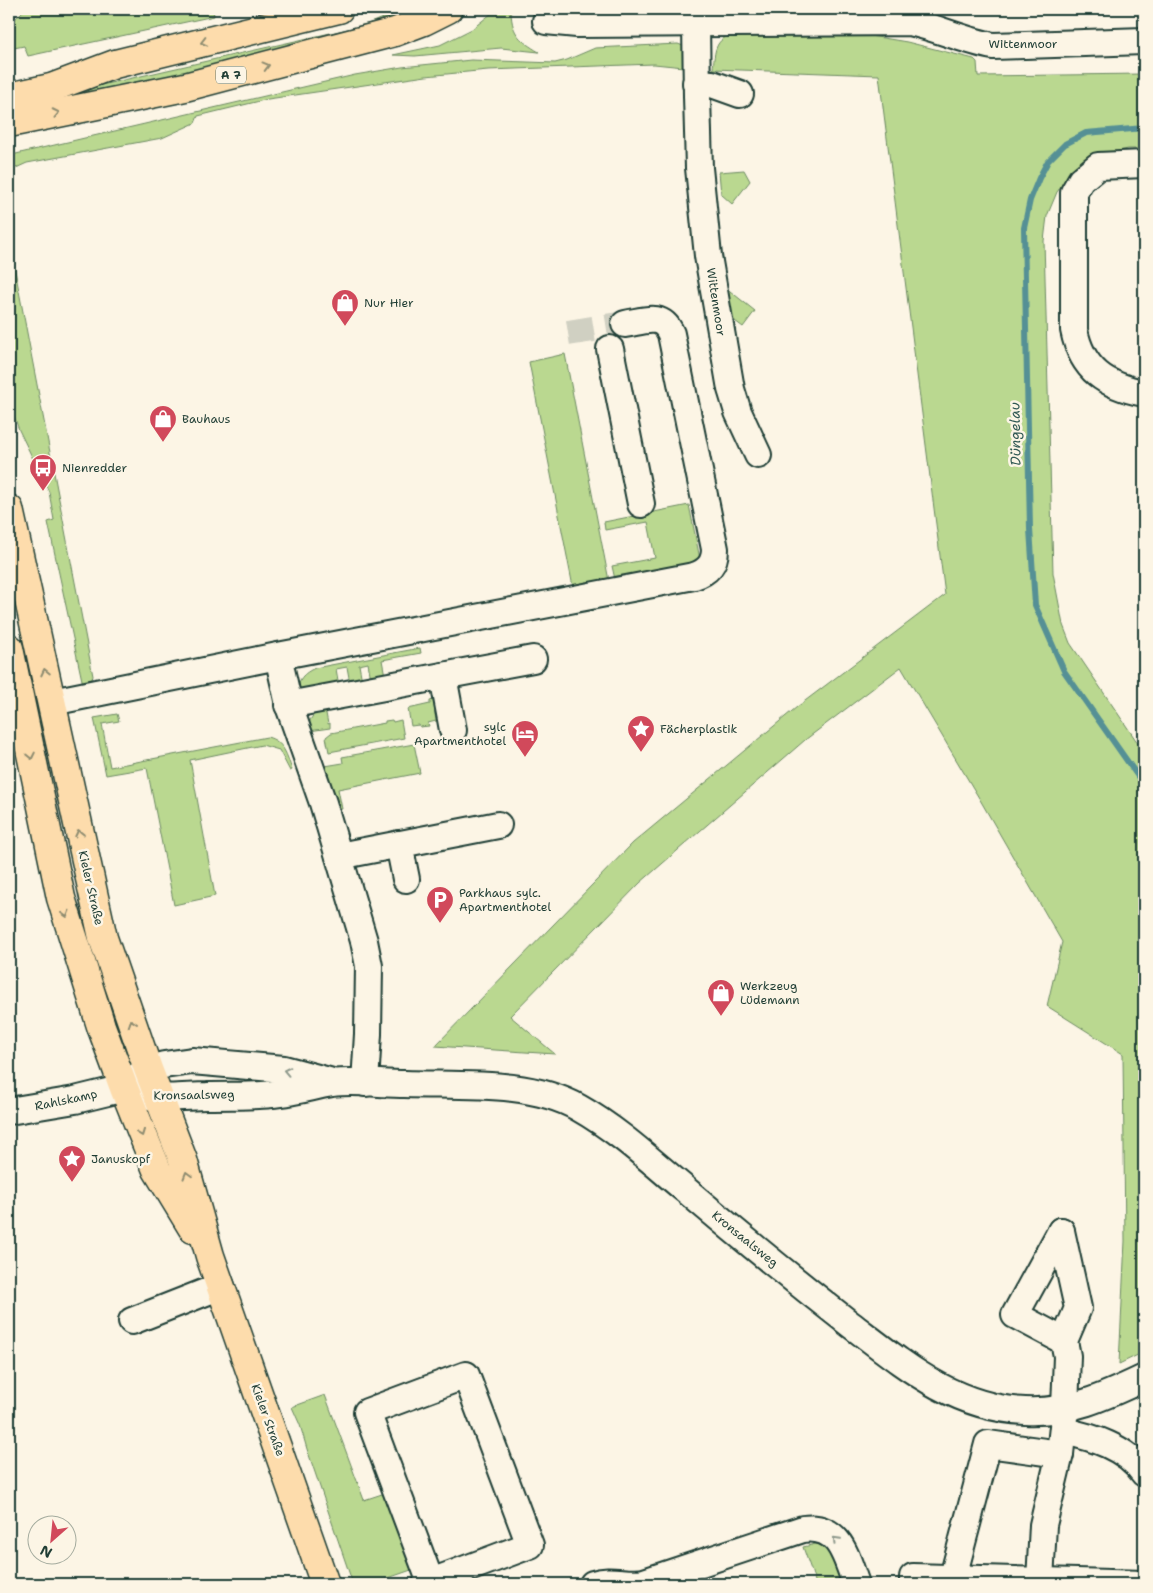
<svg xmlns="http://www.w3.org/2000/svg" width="1153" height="1593" viewBox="0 0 1153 1593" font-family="'Shantell Sans',sans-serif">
	<rect width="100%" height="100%" fill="#fcf5e5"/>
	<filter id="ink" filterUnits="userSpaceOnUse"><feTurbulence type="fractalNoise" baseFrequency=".02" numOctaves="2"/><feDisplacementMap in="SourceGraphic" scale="10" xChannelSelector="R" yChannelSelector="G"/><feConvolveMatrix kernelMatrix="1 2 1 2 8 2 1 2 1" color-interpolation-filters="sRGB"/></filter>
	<g filter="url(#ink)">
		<!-- green -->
		<g fill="#bad890" stroke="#6c8a62">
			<polygon points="25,9 213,9 214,16 28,56 24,46 9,49 9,25"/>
			<polygon points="405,9 423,9 371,29 13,114 9,106 348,29 370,23"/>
			<path d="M 497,9 L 505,9 L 511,12 C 512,35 521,41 539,52 L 501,48 L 415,56 L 393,55 L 440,45 L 472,29 Z"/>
			<path d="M 736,34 L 862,35 L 883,38 L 907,42 L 974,59 L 977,62 L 978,76 L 1144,74 L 1144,149 L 1128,149 L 1105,154 L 1068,177 L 1057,192 L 1047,216 L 1044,241 L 1053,573 L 1063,625 L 1070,643 L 1144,752 L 1144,1352 L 1119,1364 L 1125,1241 L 1123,1054 L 1047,1006 L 1062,942 L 979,798 L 901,667 L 805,740 L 640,883 L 510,1016 L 555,1054 L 435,1046 L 633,843 L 797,707 L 945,595 L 879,75 L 713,69 C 715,51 714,38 736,34 Z"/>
			<polygon points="678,44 683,46 684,49 684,67 654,64 488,70 426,76 268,99 198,116 195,123 162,138 27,163 16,168 9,175 9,156 16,154 355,75 402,67 471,60 555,63 567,60 595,48"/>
			<polygon points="744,170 750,181 732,204 721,194 719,172"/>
			<polygon points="9,239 93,676 91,682 83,685 48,522 54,520 49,492 19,430 13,413 9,383"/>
			<polygon points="725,287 755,311 743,327 731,318"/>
			<polygon points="565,354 610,586 574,592 529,362"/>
			<polygon points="689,505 700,559 699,564 616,584 612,566 655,558 648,522 605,530 604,522"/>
			<path d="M 420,648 L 421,653 L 382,660 L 385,676 L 371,679 L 368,663 L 359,665 L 362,681 L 350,683 L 347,667 L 336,669 L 339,686 L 299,693 C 296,680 304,673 315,668 Z"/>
			<polygon points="433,700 436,721 428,723 429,726 420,727 419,725 411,726 408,709 430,704 430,701"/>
			<path d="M 325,708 L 328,724 L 330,723 L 330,728 L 309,731 C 307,719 314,713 325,708 Z"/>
			<path d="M 117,714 L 119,721 L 102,724 L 110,767 L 267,737 C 284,741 287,756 292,770 L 290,771 L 279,750 L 262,745 L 190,760 L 215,896 L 174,905 L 147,768 L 106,775 L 94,718 Z"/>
			<polygon points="392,720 393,722 401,720 404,738 329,752 326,737 331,733 385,723 385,721"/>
			<polygon points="414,744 420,773 338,789 342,809 339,809 325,766 343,763 342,757"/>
			<polygon points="325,1395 364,1500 385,1493 414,1569 371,1584 353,1584 307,1449 300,1425 292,1407"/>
			<polygon points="816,1544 829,1547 848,1584 816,1584 803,1547"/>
		</g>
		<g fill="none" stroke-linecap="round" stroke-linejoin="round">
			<!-- stream -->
			<polyline stroke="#549095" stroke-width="6" points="1144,128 1086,133 1065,144 1048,161 1039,178 1030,200 1024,228 1030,529 1035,605 1064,671 1144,785"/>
			<!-- minor-tunnel -->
			<polyline stroke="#d0d0c2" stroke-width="26" stroke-dasharray="26 13" stroke-linecap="butt" points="568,333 625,324"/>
			<defs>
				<g id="minor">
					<path d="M 546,21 L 577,24 L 910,22 C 938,28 965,41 993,46 L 1144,41"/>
					<polyline points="696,23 697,96 699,168 708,256 731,389 738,412 758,455"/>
					<polyline points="696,83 712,84 740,94"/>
					<path d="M 1144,164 L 1098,166 L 1081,180 L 1074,192 L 1074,330 C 1082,370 1106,386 1144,393"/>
					<polyline points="610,349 641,504"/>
					<polyline points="278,656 290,709 323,803 364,941 369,966 368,1034 365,1083"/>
					<polyline points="443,676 453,730"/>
					<path d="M 52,702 L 278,656 L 694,576 C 707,572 715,564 715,549 L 671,334 C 662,312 644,321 625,324"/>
					<polyline points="288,705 533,659"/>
					<polyline points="399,844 406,879"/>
					<polyline points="339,856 498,825"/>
					<polyline points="129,1082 148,1069 164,1065 192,1061 284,1069 329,1081"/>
					<path d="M 124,1088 C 134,1092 145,1096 156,1097 C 173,1099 191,1096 207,1096 C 232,1095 257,1097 281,1093 C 298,1091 315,1086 332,1083 C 355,1080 382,1084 405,1084 C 460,1086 530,1080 579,1108 C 618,1130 652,1162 687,1191 C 740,1236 795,1281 850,1324 C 904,1365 954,1408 1025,1411 C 1070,1413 1104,1397 1144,1378"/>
					<polyline points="9,1111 75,1100 124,1088"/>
					<polyline points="1061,1231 1015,1315 1064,1341"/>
					<polyline points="132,1321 221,1286"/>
					<path d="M 1063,1431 C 1092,1437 1126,1447 1144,1473"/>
					<polyline points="953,1577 988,1444 1060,1454"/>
					<polyline points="1040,1581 1043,1525 1060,1454 1065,1408 1067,1356 1064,1341 1078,1308 1061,1231"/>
					<path d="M 426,1584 C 461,1571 496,1558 530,1545 L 466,1375 L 367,1412 L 431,1583"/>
					<path d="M 593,1584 C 610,1578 627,1585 644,1582 L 803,1529 C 840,1524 846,1557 856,1584"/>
					<polyline points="913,1584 913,1577 1144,1584"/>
				</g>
				<g id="major">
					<polyline points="9,509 103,938 148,1069 183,1160 210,1256 325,1584"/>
					<polyline points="9,648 61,898 101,1026 124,1088 157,1170 193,1229"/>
				</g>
				<g id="highway">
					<polyline points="9,97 51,88 115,64 339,9"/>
					<polyline points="9,123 185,87 303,56 395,32 424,21 448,9"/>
				</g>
			</defs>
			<!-- minor casing -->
			<use href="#minor" stroke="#1f3d34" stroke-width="30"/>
			<!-- major casing -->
			<use href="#major" stroke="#1f3d34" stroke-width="31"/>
			<!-- highway casing -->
			<use href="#highway" stroke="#1f3d34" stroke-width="31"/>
			<!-- minor -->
			<use href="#minor" stroke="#fcf5e5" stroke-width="26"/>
			<!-- major -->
			<use href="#major" stroke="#fddcac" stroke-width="28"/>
			<!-- highway -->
			<use href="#highway" stroke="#fddcac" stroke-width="28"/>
		</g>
		<!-- one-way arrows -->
		<defs><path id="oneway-chevron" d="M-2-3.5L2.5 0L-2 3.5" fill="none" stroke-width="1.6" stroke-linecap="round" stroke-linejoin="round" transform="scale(1.25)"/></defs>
		<g stroke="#8e8c70">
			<use href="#oneway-chevron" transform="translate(204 42) rotate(166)"/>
			<use href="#oneway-chevron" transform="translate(266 66) rotate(-15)"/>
			<use href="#oneway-chevron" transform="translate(56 113) rotate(-12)"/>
			<use href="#oneway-chevron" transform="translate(45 672) rotate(-103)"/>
			<use href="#oneway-chevron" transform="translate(31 756) rotate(78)"/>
			<use href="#oneway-chevron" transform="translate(79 833) rotate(-103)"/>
			<use href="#oneway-chevron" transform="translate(66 914) rotate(73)"/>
			<use href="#oneway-chevron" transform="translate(132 1023) rotate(-109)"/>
			<use href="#oneway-chevron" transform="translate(141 1133) rotate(69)"/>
			<use href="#oneway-chevron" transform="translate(187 1175) rotate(-106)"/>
		</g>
		<g stroke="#8e998c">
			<use href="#oneway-chevron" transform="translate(287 1071) rotate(-168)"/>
			<use href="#oneway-chevron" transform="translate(836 1540) rotate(-133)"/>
		</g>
	</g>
	<!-- icons -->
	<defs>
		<symbol id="shop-pin" viewBox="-11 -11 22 30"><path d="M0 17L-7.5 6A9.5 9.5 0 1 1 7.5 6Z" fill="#d1495b" stroke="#fcf5e5"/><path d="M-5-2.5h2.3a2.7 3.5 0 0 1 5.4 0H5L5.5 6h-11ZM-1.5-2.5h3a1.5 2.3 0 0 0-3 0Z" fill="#fff"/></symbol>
		<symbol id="bus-pin" viewBox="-11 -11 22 30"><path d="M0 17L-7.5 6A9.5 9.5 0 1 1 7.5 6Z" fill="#d1495b" stroke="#fcf5e5"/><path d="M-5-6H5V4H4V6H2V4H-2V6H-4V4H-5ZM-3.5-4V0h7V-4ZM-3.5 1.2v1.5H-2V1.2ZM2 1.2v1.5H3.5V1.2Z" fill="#fff"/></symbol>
		<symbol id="sight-pin" viewBox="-11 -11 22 30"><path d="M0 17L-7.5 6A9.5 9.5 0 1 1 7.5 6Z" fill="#d1495b" stroke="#fcf5e5"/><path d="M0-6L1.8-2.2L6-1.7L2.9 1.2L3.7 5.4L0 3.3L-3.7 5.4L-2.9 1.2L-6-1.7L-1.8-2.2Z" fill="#fff"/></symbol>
		<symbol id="hotel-pin" viewBox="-11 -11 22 30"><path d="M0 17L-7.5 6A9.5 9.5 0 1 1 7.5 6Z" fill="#d1495b" stroke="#fcf5e5"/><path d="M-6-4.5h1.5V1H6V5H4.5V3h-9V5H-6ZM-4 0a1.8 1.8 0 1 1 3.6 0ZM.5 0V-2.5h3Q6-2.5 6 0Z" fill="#fff"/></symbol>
		<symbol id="parking-pin" viewBox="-11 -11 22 30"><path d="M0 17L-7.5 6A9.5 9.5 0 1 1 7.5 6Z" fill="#d1495b" stroke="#fcf5e5"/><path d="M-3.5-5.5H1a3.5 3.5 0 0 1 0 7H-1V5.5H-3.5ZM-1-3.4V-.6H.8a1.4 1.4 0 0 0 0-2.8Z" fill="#fff"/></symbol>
	</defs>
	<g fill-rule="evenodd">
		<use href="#shop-pin" x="329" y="287" width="32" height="43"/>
		<use href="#shop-pin" x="147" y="403" width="32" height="43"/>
		<use href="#bus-pin" x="27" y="452" width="32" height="43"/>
		<use href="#sight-pin" x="625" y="713" width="32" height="43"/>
		<use href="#hotel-pin" x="509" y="718" width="32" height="43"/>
		<use href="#parking-pin" x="424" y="884" width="32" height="43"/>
		<use href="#shop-pin" x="705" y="977" width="32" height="43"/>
		<use href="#sight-pin" x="56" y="1143" width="32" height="43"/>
	</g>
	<g text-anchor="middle" stroke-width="5" stroke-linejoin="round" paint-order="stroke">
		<!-- shield labels -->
		<rect fill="#fcf5e5" stroke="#617469" stroke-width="1" x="216" y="66.5" width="30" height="17" rx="4"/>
		<g font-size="11" font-weight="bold" fill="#1f3d34">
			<text x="231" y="79">A 7</text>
		</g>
		<!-- street labels -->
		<g font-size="12" fill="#1f3d34" stroke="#fcf5e5">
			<text x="1023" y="48">Wittenmoor</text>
			<text transform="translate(716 302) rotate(81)" y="4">Wittenmoor</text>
			<text transform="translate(91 888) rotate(77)" y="4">Kieler Straße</text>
			<text transform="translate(194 1095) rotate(-1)" y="4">Kronsaalsweg</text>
			<text transform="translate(66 1100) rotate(-12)" y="4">Rahlskamp</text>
			<text transform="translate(745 1239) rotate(39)" y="4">Kronsaalsweg</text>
			<text transform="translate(268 1420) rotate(70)" y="4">Kieler Straße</text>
		</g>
		<!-- poi labels -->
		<g font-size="12" fill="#1f3d34" stroke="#fcf5e5" text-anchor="start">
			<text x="364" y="307">Nur Hier</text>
			<text x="182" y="423">Bauhaus</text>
			<text x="62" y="472">Nienredder</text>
			<text x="506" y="731" text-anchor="end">sylc<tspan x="506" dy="14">Apartmenthotel</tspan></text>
			<text x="660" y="733">Fächerplastik</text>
			<text x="459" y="897">Parkhaus sylc.<tspan x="459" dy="14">Apartmenthotel</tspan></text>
			<text x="740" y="990">Werkzeug<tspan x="740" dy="14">Lüdemann</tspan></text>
			<text x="91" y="1163">Januskopf</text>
		</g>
		<!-- water labels -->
		<g font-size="14" font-style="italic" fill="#315954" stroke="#fcf5e5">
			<text transform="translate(1015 434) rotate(-91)" y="5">Düngelau</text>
		</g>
	</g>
	<!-- margin -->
	<rect width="1153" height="1593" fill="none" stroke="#fcf5e5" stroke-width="30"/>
	<rect x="15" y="15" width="1123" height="1563" fill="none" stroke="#1f3d34" stroke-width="2" filter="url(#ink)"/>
	<!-- north arrow -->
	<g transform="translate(52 1540) rotate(207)"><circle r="24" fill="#fcf5e5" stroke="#a4ab9e"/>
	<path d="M0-4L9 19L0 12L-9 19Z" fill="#d1495b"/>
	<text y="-8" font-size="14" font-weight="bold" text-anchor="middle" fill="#1f3d34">N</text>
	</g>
</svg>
